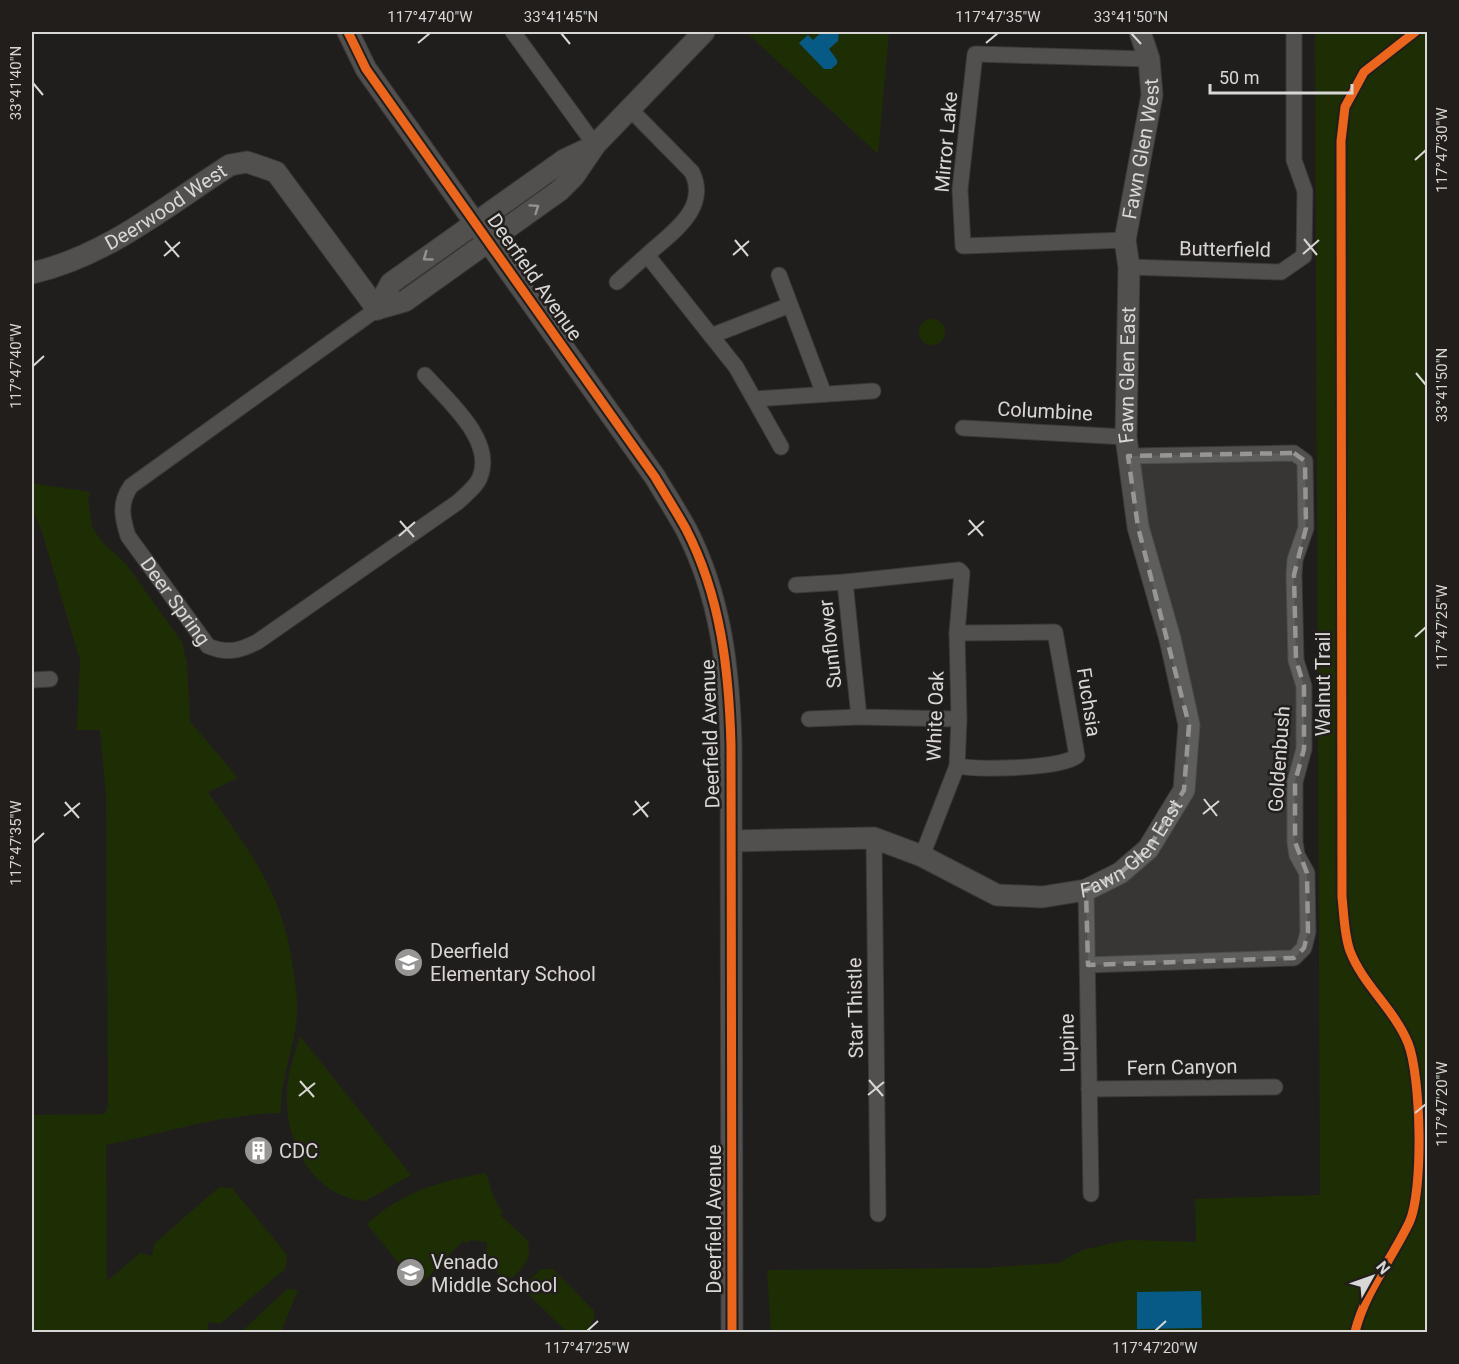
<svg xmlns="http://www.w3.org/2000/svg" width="1459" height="1364" viewBox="0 0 1459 1364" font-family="Roboto,sans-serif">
	<rect width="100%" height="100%" fill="#201e1d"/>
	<!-- green -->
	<g fill="#1e2e04">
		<polygon points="746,32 889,32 878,154"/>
		<polygon points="1315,32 1427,32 1427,1332 771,1332 767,1270 982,1268 1059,1263 1082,1250 1127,1240 1196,1242 1195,1199 1320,1195"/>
		<circle cx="932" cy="332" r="13"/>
		<path d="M 32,483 L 90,492 L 88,498 L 92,527 L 103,543 L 126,564 L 182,642 L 187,664 L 190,721 L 238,778 L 208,792 C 250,853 283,892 293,968 C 295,983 298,999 297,1014 C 295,1048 280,1078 281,1113 C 221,1114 164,1133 106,1145 L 107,1281 L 140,1253 L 152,1256 L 154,1244 L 219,1187 L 232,1188 L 287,1255 L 286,1268 L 220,1324 L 208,1322 L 207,1332 L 32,1332 L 32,1115 L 105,1114 L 108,1106 L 106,795 L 100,730 L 77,730 L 80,660 L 42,532 L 32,508 Z"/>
		<path d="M 300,1036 L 411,1175 L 365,1201 C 311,1196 284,1140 287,1089 C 288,1071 295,1053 300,1036 Z"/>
		<path d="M 486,1173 L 494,1198 L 503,1213 L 500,1215 L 528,1241 C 532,1259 524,1266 512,1278 L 501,1276 L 486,1261 L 487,1242 L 471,1240 L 467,1243 L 463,1241 L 418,1287 L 367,1224 C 402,1192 440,1181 486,1173 Z"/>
		<polygon points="542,1269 553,1269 594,1311 594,1320 585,1332 567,1332 521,1287"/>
		<polygon points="287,1289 298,1290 281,1332 274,1330 272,1332 241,1332"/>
	</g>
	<!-- water -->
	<g fill="#075a86">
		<polygon points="822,32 839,32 838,41 829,49 837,60 837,64 831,69 824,69 799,43 808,35 813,40"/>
		<polygon points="1201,1291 1202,1328 1137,1329 1137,1292"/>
	</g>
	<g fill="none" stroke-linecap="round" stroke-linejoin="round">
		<defs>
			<g id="street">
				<polyline points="513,32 595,145"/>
				<path d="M 630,109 L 692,172 C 710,209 671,233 647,255 L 736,367 L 781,447"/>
				<polyline points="1125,240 963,246 960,189 975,54 1149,59"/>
				<polyline points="1129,267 1281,272 1304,256 1305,191 1294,160 1294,32"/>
				<polyline points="779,275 824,394"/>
				<polyline points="617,282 647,255"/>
				<path id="s1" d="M 377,309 L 131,486 C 119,503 122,517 128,536 L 208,646 C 227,654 239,651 257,642 L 458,502 C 465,495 477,486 480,477 C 495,440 447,400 425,375"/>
				<polyline points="711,336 790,305"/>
				<polyline points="755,399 873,391"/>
				<polyline points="963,428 1126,437"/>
				<polyline points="796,585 845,582"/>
				<path d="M 957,633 L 1055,632 L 1077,756 C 1060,769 980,770 957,766"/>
				<polyline points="32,680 50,679"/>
				<polyline points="809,719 859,717"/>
				<polyline points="874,838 878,1214"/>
				<polyline points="922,856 957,766 959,719 957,633 962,573 959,570 845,582 859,717 959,719"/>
				<polyline points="1086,890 1091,1194"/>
				<polyline points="1088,965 1294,958 1304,948 1308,932 1307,873 1297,855 1295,842 1295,782 1304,749 1304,686 1296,660 1294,575 1295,560 1306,528 1305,461 1294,453 1128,456"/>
				<polyline points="1089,1089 1275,1087"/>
			</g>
			<g id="secondary">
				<path d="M 348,32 L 366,69 L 655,477 C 665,494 676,511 686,529 C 721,597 729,670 731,745 L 732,1332"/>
				<path id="s2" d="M 32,273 C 107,256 166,206 230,165 L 247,162 L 276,172 L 377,309"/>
				<polyline points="377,309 405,301 559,191 574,176 595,145 704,32"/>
				<polyline points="377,309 391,283 564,160 594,146"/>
				<path id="s3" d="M 732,841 L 874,838 L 922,856 L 997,895 L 1042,897 L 1086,890 L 1120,873 L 1148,849 L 1184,790 L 1189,725 L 1170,639 L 1138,527 L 1126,437 L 1129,267 L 1125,240 L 1152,95 L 1149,59 L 1140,32"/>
			</g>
		</defs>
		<!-- street casing -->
		<use href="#street" stroke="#3b3938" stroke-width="17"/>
		<!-- secondary casing -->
		<use href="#secondary" stroke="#3b3938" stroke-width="23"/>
		<!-- street -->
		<use href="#street" stroke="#51504f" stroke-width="15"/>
		<!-- secondary -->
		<use href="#secondary" stroke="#51504f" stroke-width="21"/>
		<defs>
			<g id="cycleway">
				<path d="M 348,32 L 366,69 L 655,477 C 665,494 676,511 686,529 C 721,597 729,670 731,745 L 732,1332"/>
				<path d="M 1355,1332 C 1365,1292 1391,1260 1409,1223 C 1424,1192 1421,1075 1408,1043 C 1394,1009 1363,985 1350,951 C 1344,934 1344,914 1342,897 L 1341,141 L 1345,107 L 1364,72 L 1415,32"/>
			</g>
		</defs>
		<!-- cycleway casing -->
		<use href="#cycleway" stroke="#211e1c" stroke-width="13"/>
		<!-- cycleway -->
		<use href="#cycleway" stroke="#eb651d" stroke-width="9"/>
	</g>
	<!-- one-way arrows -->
	<defs><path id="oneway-chevron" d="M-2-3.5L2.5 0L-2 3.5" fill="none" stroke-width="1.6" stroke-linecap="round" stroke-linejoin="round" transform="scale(1.5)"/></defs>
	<g stroke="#959492">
		<use href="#oneway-chevron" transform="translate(535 208) rotate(-35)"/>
		<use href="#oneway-chevron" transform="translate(427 257) rotate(144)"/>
	</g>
	<!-- marked area -->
	<path fill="#989695" fill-opacity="0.2" stroke="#989695" stroke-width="4.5" stroke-dasharray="12 8" stroke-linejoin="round" d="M 1294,453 L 1305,461 L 1306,528 L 1294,575 L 1296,660 L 1304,686 L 1304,749 L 1295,782 L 1295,842 L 1307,873 L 1308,932 L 1304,948 L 1294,958 L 1088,965 L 1086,890 L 1120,873 L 1148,849 L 1184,790 L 1189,725 L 1138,527 L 1128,456 Z"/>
	<!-- ticks -->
	<path fill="none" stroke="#d9d7d6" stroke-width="2" d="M 561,33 L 570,44M 1131,33 L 1141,44M 418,43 L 430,33M 986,43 L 998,33M 33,83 L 43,95M 1415,160 L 1426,150M 1304,239 L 1317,255M 735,240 L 748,256M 165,241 L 179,257M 1303,254 L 1319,240M 733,255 L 749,241M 164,256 L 180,242M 33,366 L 44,356M 1416,373 L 1426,385M 969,520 L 983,536M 400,521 L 414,537M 968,535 L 984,521M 399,536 L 415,522M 1415,637 L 1426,627M 1204,799 L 1217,816M 635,801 L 648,817M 65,802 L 79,818M 1203,814 L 1219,801M 633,815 L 649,802M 64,816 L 80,803M 33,843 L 44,833M 869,1080 L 883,1096M 300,1081 L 314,1097M 868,1095 L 884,1082M 299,1096 L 315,1083M 1415,1113 L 1426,1104M 587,1331 L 598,1321M 1155,1331 L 1166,1321"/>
	<!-- icons -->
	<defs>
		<symbol id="school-disc" viewBox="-11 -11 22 22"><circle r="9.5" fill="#989695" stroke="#211e1c"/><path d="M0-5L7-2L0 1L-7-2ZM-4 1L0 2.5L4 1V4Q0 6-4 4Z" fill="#fff"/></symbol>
		<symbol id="building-disc" viewBox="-11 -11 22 22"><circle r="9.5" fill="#989695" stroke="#211e1c"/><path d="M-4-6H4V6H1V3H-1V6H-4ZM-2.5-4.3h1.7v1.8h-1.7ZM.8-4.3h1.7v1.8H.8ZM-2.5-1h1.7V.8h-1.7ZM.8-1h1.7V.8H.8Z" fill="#fff"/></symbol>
	</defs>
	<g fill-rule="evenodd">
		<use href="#school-disc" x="392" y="946" width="33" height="33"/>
		<use href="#building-disc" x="242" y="1134" width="33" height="33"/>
		<use href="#school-disc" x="394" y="1256" width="33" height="33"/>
	</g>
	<g text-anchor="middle" stroke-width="5" stroke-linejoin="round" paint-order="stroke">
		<!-- street labels -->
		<g font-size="20" fill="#d9d7d6" stroke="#211e1c">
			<text transform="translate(946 142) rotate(-85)" y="7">Mirror Lake</text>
			<text dy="7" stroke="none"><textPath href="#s3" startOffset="1162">Fawn Glen West</textPath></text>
			<text dy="7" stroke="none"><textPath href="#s2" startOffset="150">Deerwood West</textPath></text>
			<text transform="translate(1225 249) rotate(1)" y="7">Butterfield</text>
			<text transform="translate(535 277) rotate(55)" y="7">Deerfield Avenue</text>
			<text dy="7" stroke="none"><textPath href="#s3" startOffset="934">Fawn Glen East</textPath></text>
			<text transform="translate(1045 411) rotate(3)" y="7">Columbine</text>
			<text dy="7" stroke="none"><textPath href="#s1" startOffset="436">Deer Spring</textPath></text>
			<text transform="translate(830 644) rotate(-96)" y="7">Sunflower</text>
			<text transform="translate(1323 684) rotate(-90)" y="7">Walnut Trail</text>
			<text transform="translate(1089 702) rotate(81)" y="7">Fuchsia</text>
			<text transform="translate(935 716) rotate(-88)" y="7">White Oak</text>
			<text transform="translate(710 734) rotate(-92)" y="7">Deerfield Avenue</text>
			<text transform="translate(1279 759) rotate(-86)" y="7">Goldenbush</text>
			<text dy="7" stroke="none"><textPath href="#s3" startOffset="430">Fawn Glen East</textPath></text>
			<text transform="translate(855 1008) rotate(-91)" y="7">Star Thistle</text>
			<text transform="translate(1067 1043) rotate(-91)" y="7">Lupine</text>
			<text transform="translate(1182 1067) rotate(-1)" y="7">Fern Canyon</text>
			<text transform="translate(714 1219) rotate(-90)" y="7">Deerfield Avenue</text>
		</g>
		<!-- poi labels -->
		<g font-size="20" fill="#d9d7d6" stroke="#211e1c" text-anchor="start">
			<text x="430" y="958">Deerfield<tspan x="430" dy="23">Elementary School</tspan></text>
			<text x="279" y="1158">CDC</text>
			<text x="431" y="1269">Venado<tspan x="431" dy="23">Middle School</tspan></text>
		</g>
	</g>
	<!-- border -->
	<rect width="1459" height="1364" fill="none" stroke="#211e1c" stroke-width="66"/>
	<!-- north arrow -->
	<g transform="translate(1372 1277) rotate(50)" stroke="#211e1c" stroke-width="4.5" paint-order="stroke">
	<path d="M0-4.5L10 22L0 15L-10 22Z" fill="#d9d7d6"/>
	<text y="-9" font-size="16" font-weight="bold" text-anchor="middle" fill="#d9d7d6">N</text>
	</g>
	<!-- scale -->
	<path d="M1210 84v9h142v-9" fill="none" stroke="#d9d7d6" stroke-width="3"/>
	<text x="1219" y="84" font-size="18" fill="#d9d7d6" stroke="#211e1c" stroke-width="4.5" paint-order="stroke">50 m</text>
	<rect x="33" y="33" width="1393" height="1298" fill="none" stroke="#d9d7d6" stroke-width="2"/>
	<g font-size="15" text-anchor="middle" fill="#d9d7d6">
		<text x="430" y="22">117°47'40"W</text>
		<text x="561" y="22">33°41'45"N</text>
		<text x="998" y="22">117°47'35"W</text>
		<text x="1131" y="22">33°41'50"N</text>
		<text transform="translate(16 83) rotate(-90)" y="5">33°41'40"N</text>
		<text transform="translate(1442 150) rotate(-90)" y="5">117°47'30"W</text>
		<text transform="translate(16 366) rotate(-90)" y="5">117°47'40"W</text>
		<text transform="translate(1442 385) rotate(-90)" y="5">33°41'50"N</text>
		<text transform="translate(1442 627) rotate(-90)" y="5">117°47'25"W</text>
		<text transform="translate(16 843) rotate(-90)" y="5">117°47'35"W</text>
		<text transform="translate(1442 1104) rotate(-90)" y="5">117°47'20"W</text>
		<text x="587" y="1353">117°47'25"W</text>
		<text x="1155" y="1353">117°47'20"W</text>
	</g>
</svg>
